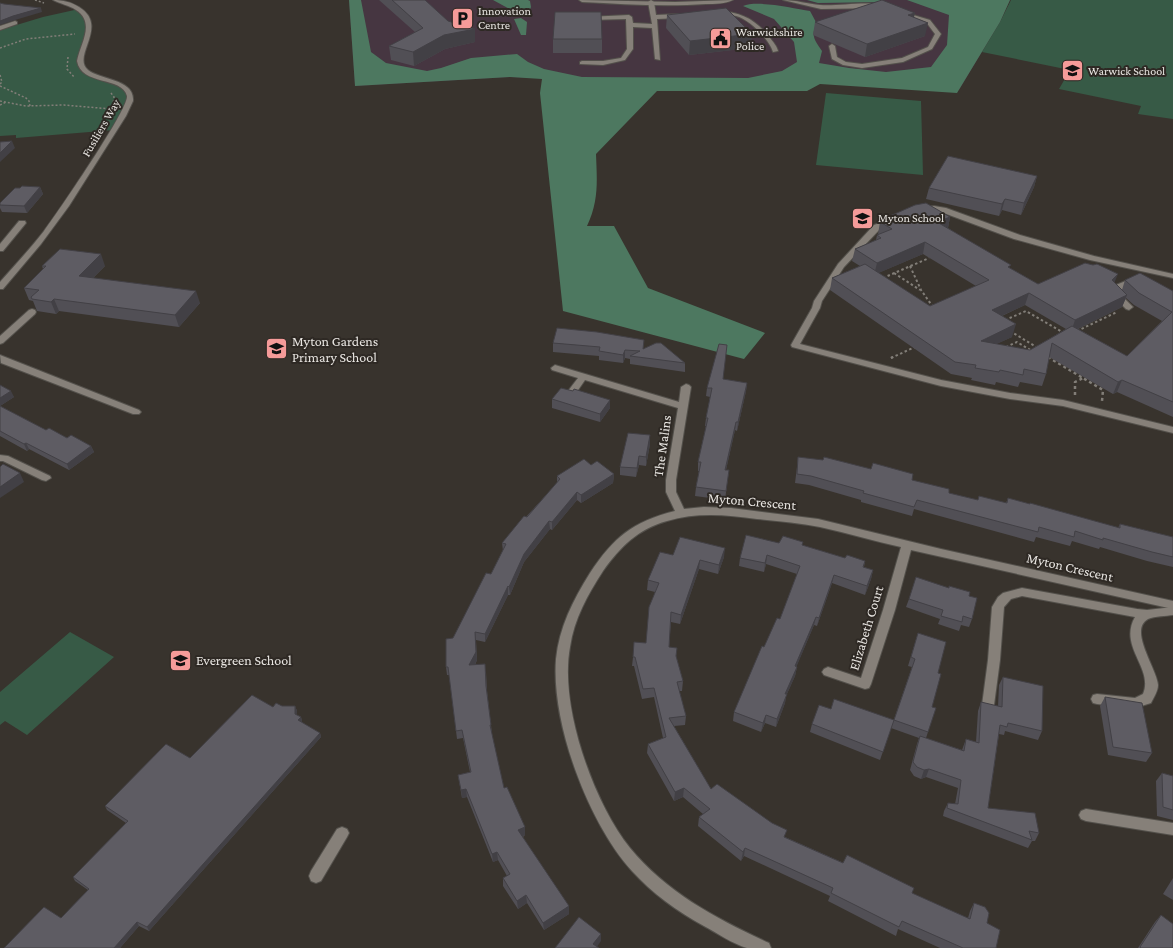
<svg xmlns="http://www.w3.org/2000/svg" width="1173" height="948" viewBox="0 0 1173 948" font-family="'Crimson Pro',serif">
	<rect width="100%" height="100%" fill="#38332d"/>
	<!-- commercial -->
	<polygon fill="#463641" points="349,0 1010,0 1000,22 959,90 802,77 799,88 510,77 355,86"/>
	<!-- green -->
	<g fill="#375a46">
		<polygon points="1011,0 1173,0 1173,119 1138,114 1141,106 1059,89 1070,70 982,52 1000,22"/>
		<polygon points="79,9 89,22 80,61 85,71 121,86 130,97 114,130 16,138 16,135 0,136 0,30 43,17"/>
		<polygon points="826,93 921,101 923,175 816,165"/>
		<polygon points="70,632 114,657 27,735 5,721 0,725 0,692"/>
	</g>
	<!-- forest -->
	<g fill="#4d7860">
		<path d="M 349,0 L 361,0 L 371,52 L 386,63 L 427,71 L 441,68 L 471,58 L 517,54 L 528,62 L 544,69 L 582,77 L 748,78 L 782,71 L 797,62 L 794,42 L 774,19 L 743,6 C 757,0 793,8 810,11 L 817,24 C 810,35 815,41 822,51 L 819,63 L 849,68 L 886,72 L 931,67 L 947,45 L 949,15 L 907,0 L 1010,0 L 1000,22 L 957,93 L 820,84 L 807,91 L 657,91 L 596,154 C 597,181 599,200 587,226 L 614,226 L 648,288 L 765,333 L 744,359 L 563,311 L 540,93 L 542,79 L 510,77 L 355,86 Z"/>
		<polygon points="493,0 528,0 530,1 531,7 529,12 517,13"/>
		<polygon points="807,0 881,0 885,2 818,3"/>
		<polygon points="521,18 527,22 526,35 521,35 514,19"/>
	</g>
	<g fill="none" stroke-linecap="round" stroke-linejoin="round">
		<defs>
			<g id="lane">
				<polygon points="651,0 654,2 656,15 679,14 682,16 679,18 657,19 660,60 655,59 652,28 633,27 633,49 625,60 603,65 580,64 580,62 582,61 603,61 621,58 627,49 626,19 589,20 586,18 587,17 629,15 632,17 633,23 652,24 648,2"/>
				<path d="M 783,0 C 796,0 808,4 820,5 C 835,7 871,0 882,6 L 879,8 L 821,9 Z"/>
				<path d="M 719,11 C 742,12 756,20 770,38 C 773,42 777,46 778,51 L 773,52 C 769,39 749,19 736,16 C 730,14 723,15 717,14 L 717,12 Z"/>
				<polygon points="900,11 930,20 941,34 932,49 903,62 862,68 843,65 832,59 829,46 832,44 835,46 837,57 846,62 862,64 902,58 928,47 935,34 926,22 900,13"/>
				<polygon points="15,21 17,22 17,24 0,30 0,26"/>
				<path d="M 934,206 L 946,208 L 1020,235 L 1094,256 L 1173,274 L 1173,278 L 1090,260 L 1014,239 L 941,212 C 934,210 924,213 919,209 L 923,207 Z"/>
				<polygon points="891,219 894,219 894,223 880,229 844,267 822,301 820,308 800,344 941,380 1010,393 1063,400 1173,427 1173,433 1063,406 1010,399 941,386 792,347 791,345 812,308 814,301 838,264 874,225"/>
				<polygon points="19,221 25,221 26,223 3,251 0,251 0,244"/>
				<polygon points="1133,278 1139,278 1140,280 1118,292 1133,307 1129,310 1126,309 1109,292 1116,285"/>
				<polygon points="32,309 35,310 36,312 35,314 3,343 0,344 0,336 29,310"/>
				<polygon points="0,355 139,410 141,412 139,414 133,414 1,363"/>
				<polygon points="0,455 8,456 50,476 51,478 46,481 42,480 3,461 0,461"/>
				<path d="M 1022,588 L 1137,609 L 1147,610 L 1173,607 L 1173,615 C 1166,616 1155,616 1148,619 C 1128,630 1157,669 1158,685 C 1158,691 1154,697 1151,703 L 1135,708 L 1097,704 L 1093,703 L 1091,699 L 1093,695 L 1097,694 L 1135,698 L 1143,694 C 1154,668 1118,647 1135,617 L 1022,596 L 1011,599 L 1004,607 L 1000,660 L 994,705 L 992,709 L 988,710 L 984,709 L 982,705 L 988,660 L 992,607 L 998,597 L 1003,593 Z"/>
				<polygon points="342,827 347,829 349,833 347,837 321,881 316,883 311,881 309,876 311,871 337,829"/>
			</g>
			<g id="street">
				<path d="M 53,0 C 63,0 71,2 79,7 C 110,26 71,56 88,70 C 100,80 135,79 133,101 L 126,116 L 69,206 L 41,244 L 3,289 L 0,289 L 0,282 C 15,265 30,249 44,231 C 56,215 129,109 127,96 C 122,76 81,86 77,61 C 80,44 96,23 76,10 C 69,5 60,4 53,0 Z"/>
				<path d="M 579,0 L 675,2 L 733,0 C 726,4 714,4 706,4 C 664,7 623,4 582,2 Z"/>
				<path d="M 555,365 L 679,402 L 681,387 L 686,384 L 689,385 L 691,387 L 676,480 L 676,492 L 684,509 L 704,507 L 731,508 L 818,519 L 941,549 L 1173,601 L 1173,609 L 911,550 L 895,610 L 871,684 L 869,688 L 865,689 L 824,675 L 822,672 L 824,669 L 828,667 L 861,678 L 883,610 L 901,547 C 874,541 847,533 820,527 C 799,523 778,521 757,519 C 727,515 697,512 667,521 C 638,529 620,547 603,571 C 588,594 574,619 570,647 C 559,705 593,802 630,848 C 667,893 717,919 769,943 L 771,948 C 764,948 754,948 747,948 C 733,944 717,933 704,926 C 678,912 652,893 632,871 C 589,824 551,724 556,659 C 559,628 573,600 590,573 C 614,537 632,522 675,511 L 666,492 L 666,480 L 678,408 L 585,380 L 576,393 L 570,393 L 568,391 L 578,378 L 552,370 L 551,368 Z"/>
				<polygon points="1086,809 1173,823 1173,835 1086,821 1081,819 1079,815 1081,811"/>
			</g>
		</defs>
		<!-- lane casing -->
		<use href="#lane" stroke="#53504b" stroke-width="2"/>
		<!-- street casing -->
		<use href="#street" stroke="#53504b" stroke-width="2"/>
		<!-- path-far2 -->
		<g stroke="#827e78" stroke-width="1.5" stroke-dasharray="2 2" stroke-linecap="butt">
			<polyline points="35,0 44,3"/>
			<polyline points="0,48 26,39 75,34"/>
			<polyline points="68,57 67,69 75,78"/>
			<polyline points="0,75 2,82 0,84"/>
			<polyline points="0,86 26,98 29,101 30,106"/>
			<polyline points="111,93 114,97 113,105"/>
			<polyline points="0,101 26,106 64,105 111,109"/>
			<polyline points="0,105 6,102"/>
		</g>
		<!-- path-far1 -->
		<g stroke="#827e78" stroke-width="2" stroke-dasharray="2.5 2.5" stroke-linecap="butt">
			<polyline points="910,266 921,290 933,307"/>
			<polyline points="894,273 920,290"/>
			<polyline points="883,278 929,258"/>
			<polyline points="1005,320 1026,311 1064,333"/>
			<polyline points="1010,331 1038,348"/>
			<polyline points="1077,331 1117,312"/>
			<polyline points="1006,347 1017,342 1032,351"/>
			<polyline points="1046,356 1049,358"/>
			<polyline points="891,358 915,347"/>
		</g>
		<!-- path -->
		<g stroke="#827e78" stroke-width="2.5" stroke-dasharray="3 3" stroke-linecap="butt">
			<polyline points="1048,357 1103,390 1102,401"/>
			<polyline points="891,358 893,357"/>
			<polyline points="1075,395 1075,382 1083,378"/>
		</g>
		<!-- lane -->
		<use href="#lane" fill="#868079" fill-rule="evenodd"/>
		<!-- street -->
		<use href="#street" fill="#868079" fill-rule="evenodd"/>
	</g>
	<!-- wall -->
	<g fill="#514f55" fill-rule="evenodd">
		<polygon points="379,0 425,0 448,21 475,42 445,49 414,66 391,60 389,46 415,32"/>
		<polygon points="667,15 752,34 750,48 689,55 666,28"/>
		<polygon points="815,22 925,36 865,57 813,35"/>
		<rect x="553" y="39" width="49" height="14"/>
		<polygon points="1037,176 1034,187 1021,215 1002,210 999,216 926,199 929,188"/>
		<polygon points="40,187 43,194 27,213 2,212 0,208 0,203"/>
		<path d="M 950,217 L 948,228 L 1010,268 L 1038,284 L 1115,283 L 1122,290 L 1125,280 L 1173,291 L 1173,417 L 1117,392 L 1113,394 L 1049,357 L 1046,374 L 1042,386 L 1020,382 L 1018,387 L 996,382 L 995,385 L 971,380 L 972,378 L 951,374 L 830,290 L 832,278 L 860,266 L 852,261 L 855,249 L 876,240 L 877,235 L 879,234 L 878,234 L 880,222 ZM 923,254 L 976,286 L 930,306 L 878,273 ZM 1126,298 L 1134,305 L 1162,321 L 1127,356 L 1078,329 L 1122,307 ZM 1025,305 L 1066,329 L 1030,350 L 996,344 L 1012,337 L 1002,316 Z"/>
		<polygon points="42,266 105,266 93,278 200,303 179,327 59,311 56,314 37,311 33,301 29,300 24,288 43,269"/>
		<polygon points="553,343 644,349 685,363 685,372 630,364 630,359 625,358 623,363 599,360 599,356 553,352"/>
		<polygon points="723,379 747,383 746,391 737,431 735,430 726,470 729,470 725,500 695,496 696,487 699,471 698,471 698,462 706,426 705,426 706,418 710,397 706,396 707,388"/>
		<polygon points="0,385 14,397 0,406 46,430 91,446 94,452 69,470 29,449 27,451 0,436"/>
		<polygon points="573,391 610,400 610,408 600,422 552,408 552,399"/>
		<polygon points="650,444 646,466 639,465 636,477 620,475 620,467"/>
		<polygon points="798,457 912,480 949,493 978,500 979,496 1006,503 1008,498 1118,528 1120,524 1173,537 1173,567 1147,561 1100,547 1099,549 1072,541 1070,546 1036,537 1034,542 914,509 912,516 861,502 861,500 809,485 795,483 797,467"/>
		<polygon points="591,465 614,474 613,483 581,503 577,500 552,530 550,529 524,562 510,595 508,595 485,642 476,640 477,660 475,665 486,672 487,691 491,725 492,734 491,734 504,788 525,827 525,835 523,837 569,914 544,930 527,903 518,909 503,886 503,878 507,876 498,860 493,862 467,797 462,798 458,775 470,772 463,738 457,739 449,675 447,675 446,667 453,638 491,574 503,551 502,543 557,483 557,476"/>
		<polygon points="779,543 802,545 845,558 865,561 864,567 873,570 871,579 865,595 832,583 817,626 814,625 796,667 797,667 795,676 786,696 785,703 776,727 765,723 761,732 733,721 734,712 764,647 780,619 797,574 766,564 764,572 739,566 740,558"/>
		<polygon points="673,555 724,557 718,574 699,569 680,624 671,622 669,647 676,656 683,681 682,691 679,691 686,716 685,725 674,726 711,789 785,837 968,918 970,911 974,903 987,923 996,948 940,948 898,929 896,936 828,901 830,896 744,856 741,861 698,826 699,817 703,814 683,797 674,801 647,753 648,744 663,738 654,697 642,699 634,666 632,666 633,657 646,643 655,592 647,590 648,580"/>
		<polygon points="969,596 972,619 969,627 961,625 959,631 938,624 940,619 906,607 909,599"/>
		<polygon points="918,633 938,673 932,707 928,732 926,738 962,750 966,739 976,742 978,711 981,702 998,707 999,685 1003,677 1042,731 1038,740 1005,731 1004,735 999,734 988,808 1039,833 1035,841 1032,841 1028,848 943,816 944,811 948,803 955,804 958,788 926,777 921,779 914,776 910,770 917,744 919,738 891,728 912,667 908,666"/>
		<polygon points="1105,697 1152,753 1146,762 1108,755 1100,706"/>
		<polygon points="282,706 295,706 297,711 296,715 301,717 302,721 301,722 320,733 321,737 149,931 139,926 120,948 4,948 61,918 88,890 75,881 73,877 126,823 107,810 105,806 190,758 273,707"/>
		<polygon points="831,709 894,720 880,760 810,732 812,724"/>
		<polygon points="1162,773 1173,776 1173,820 1157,816 1156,781"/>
		<polygon points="1173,878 1173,900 1163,894"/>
		<polygon points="1161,915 1173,948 1138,948 1155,922"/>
	</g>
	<!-- shaded-wall -->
	<g fill="#424045">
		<polygon points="41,8 42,12 15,20 0,25 0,21 13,16"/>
		<polygon points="915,13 912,26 908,15"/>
		<polygon points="928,23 925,36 865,57 867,44"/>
		<polygon points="475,29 475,42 445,49 414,66 413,52 444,35"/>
		<polygon points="752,34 750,48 689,55 690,41"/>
		<polygon points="12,141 15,148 0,162 0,153"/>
		<polygon points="1037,176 1034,187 1021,215 1024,203"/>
		<polygon points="40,187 43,194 27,213 24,206"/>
		<polygon points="1005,199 1002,210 999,216 1002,204"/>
		<polygon points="950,217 948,228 937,222"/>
		<polygon points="925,242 923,254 874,275 877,263"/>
		<polygon points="101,254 105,266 83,288 79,276"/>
		<polygon points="1118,274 1113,286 1112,280"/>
		<polygon points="196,291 200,303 179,327 175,315"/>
		<polygon points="1029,293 1025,305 988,322 992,310"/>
		<polygon points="1127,295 1122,307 1071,332 1075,320"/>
		<polygon points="54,299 59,311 56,314 51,302"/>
		<polygon points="1016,324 1012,337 977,353 981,341"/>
		<polygon points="625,350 625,358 623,363 623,355"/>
		<polygon points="1122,380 1117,392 1113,394 1118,382"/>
		<polygon points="747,383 746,391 737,431 738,422"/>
		<polygon points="11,391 14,397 0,406 0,398"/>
		<polygon points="610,400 610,408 600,422 600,414"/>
		<polygon points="736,422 735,430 724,478 725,470"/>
		<polygon points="650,435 650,444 646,466 646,457"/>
		<polygon points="26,443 29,449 27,451 24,444"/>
		<polygon points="91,446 94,452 69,470 67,464"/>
		<polygon points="639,456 639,465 636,477 637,468"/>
		<polygon points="20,473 24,482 0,498 0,487"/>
		<polygon points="614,474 613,483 581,503 581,495"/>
		<polygon points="577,492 577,500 552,530 552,522"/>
		<polygon points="549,521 550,529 524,562 510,595 509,587 524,554"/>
		<polygon points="725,548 724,557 718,574 719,565"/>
		<polygon points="767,555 766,564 764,572 765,563"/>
		<polygon points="700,560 699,569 680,624 681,615"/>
		<polygon points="873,570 871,579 865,595 867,586"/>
		<polygon points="834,575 832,583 817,626 819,618"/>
		<polygon points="508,586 508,595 485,642 485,634"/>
		<polygon points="816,617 814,625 793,675 795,666"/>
		<polygon points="475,632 477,660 470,674 469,665"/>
		<polygon points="797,667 795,676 786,696 785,703 776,727 777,719 785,694"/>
		<polygon points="295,706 297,711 296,718 295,714"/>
		<polygon points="766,715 765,723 761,732 763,723"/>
		<polygon points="301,717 302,721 300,725 298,720"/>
		<polygon points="320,733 321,737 149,931 147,927"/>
		<polygon points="929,769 926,777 921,779 924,770"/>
		<polygon points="684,788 683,797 674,801 675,792"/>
		<polygon points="466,789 467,797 462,798 461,790"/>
		<polygon points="525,827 525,835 519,838 518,830"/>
		<polygon points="745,848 744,856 741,861 743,852"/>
		<polygon points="497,852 498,860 493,862 492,854"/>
		<polygon points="526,895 527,903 518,909 517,901"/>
		<polygon points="569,906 569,914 544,930 543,923"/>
		<polygon points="137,922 139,926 120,948 114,948"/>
		<polygon points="601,934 601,941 596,948 593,944"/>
	</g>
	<!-- building -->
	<g fill="#5e5c63" stroke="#424045">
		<polygon points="392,0 425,0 448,21 475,29 444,35 413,52 389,46 423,28"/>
		<polygon points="882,0 915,13 908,15 928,23 867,44 815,22"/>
		<polygon points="0,3 4,4 41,8 13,16 0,21"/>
		<polygon points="726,8 752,34 690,41 667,15"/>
		<polygon points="555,12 601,12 602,39 553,39"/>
		<polygon points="12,141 0,153 0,142"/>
		<polygon points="948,156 1037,176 1024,203 1005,199 1002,204 929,188"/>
		<polygon points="22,186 40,187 24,206 0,205 0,203 15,188 20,188"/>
		<polygon points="926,203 950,217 937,222 1011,265 1008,267 1038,284 1085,263 1093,265 1097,264 1118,274 1112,280 1127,295 1075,320 1029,293 992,310 1016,324 981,341 1030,350 1072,326 1127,356 1172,312 1139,293 1125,280 1140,273 1173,291 1173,402 1122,380 1118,382 1052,343 1046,374 1024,369 1023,375 1000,370 999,372 975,368 976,365 955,362 832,278 865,264 930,306 989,280 925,242 877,263 855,249 881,238 877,235 892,229 880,222 883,219 915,205"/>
		<polygon points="60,249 101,254 79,276 196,291 175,315 54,299 51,302 32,299 31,297 39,290 24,288 46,266 42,266"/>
		<polygon points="557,328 597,332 644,340 643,349 656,343 661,343 685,363 630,356 640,351 625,350 623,355 599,351 600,347 553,343"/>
		<polygon points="719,344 727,345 723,379 747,383 738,422 736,422 725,470 729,470 726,491 696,487 701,462 698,462 708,418 706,418 712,388 707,388"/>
		<polygon points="0,385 11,391 0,398"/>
		<polygon points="561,388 573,391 574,389 610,400 600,414 552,399"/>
		<polygon points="0,406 46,430 49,428 67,438 71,435 91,446 67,464 26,443 24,444 0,431"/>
		<polygon points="628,433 650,435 646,457 639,456 637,468 620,467"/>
		<polygon points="798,457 823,460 824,457 871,469 873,463 913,474 912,480 949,489 949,493 978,500 979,496 1007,503 1008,498 1030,504 1030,503 1120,528 1120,524 1173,537 1173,557 1152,552 1103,538 1103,540 1075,531 1074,537 1039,527 1038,532 917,500 914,507 863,493 864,491 811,476 797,474"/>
		<polygon points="584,459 591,465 597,461 614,474 581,495 577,492 552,522 549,521 524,554 509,587 508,586 485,634 475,632 476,652 469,665 485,664 486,686 491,725 490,725 504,788 507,787 525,827 518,830 569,906 543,923 526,895 517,901 503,878 510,874 497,852 492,854 466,789 461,790 458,775 471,772 462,730 456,731 448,667 446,667 446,639 453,638 486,573 491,574 506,544 502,543 524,516 527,517 560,479 557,476"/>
		<polygon points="3,464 20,473 0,487 0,467"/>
		<polygon points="746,535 779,543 783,536 803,542 802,545 845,558 847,555 865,561 863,567 873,570 867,586 834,575 819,618 816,617 795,666 797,667 785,694 787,694 777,719 766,715 763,723 734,712 762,646 764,647 777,618 780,619 800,566 767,555 765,563 740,558"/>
		<polygon points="680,537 725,548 719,565 700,560 681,615 671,612 669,647 677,648 676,656 683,681 677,682 686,716 669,718 711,789 717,784 772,823 787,830 784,837 843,863 847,855 914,888 912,893 970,919 974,903 985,907 989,913 987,923 1000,930 996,948 963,948 902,921 899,927 831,893 833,888 745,848 743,852 699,817 710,809 684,788 675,792 648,744 666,737 654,688 643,689 635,657 633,657 634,642 646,643 649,607 659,583 648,580 660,552 673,555"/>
		<polygon points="916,577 949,588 949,586 970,592 969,596 977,598 972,619 963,616 962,622 941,616 943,610 909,599"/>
		<polygon points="918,633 946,642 938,673 941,674 932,707 936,708 928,732 894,720 915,659 911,657"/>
		<polygon points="1003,677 1043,686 1042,731 1008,723 1007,727 1000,725 988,808 1035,813 1039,833 1029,831 1032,840 947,808 948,803 958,804 961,780 929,769 924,770 917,767 913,762 920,736 964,751 966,739 979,743 981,702 1002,707"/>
		<polygon points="252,695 273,707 276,703 282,706 295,706 295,714 301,717 298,720 320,733 147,927 137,922 114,948 4,948 44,907 61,918 89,889 73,877 128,821 105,806 166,744 190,758"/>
		<polygon points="1105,697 1142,703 1152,753 1113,747"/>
		<polygon points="834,699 894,720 883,752 812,724 819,705 831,709"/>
		<polygon points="1162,773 1173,776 1173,810 1163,807"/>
		<polygon points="1161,915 1173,924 1173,948 1141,948 1140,947"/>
		<polygon points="579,917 601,934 593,944 599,948 555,948"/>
	</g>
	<!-- icons -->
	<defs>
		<symbol id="parking-square" viewBox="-11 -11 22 22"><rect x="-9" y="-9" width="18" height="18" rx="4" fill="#f59b99" stroke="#2e2924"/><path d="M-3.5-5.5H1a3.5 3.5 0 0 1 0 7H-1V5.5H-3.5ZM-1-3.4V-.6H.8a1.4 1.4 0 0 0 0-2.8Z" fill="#111"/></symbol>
		<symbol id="civic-square" viewBox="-11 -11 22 22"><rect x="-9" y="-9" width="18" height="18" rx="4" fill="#f59b99" stroke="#2e2924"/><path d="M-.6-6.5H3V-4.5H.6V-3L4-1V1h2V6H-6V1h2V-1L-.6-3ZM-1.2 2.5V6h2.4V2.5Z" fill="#111"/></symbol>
		<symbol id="school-square" viewBox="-11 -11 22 22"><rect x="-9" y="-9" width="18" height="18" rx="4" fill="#f59b99" stroke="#2e2924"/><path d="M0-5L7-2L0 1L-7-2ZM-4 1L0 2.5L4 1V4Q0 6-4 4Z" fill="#111"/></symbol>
	</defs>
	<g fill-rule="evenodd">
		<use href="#parking-square" x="450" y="6" width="25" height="25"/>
		<use href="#civic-square" x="708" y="26" width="25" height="25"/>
		<use href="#school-square" x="1060" y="58" width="25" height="25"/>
		<use href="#school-square" x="850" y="206" width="25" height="25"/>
		<use href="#school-square" x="264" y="336" width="25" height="25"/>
		<use href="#school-square" x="168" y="648" width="25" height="25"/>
	</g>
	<g text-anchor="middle" stroke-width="4" stroke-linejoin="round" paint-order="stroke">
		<!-- far-poi labels -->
		<g font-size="12" fill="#e8e5e1" stroke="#2e2924" text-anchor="start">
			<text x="478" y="15">Innovation<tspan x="478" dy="14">Centre</tspan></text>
			<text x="736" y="36">Warwickshire<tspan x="736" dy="14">Police</tspan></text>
			<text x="1088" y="75">Warwick School</text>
			<text x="878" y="222">Myton School</text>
		</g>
		<!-- far-street labels -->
		<g font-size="12" fill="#e8e5e1" stroke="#2e2924">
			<text transform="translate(101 128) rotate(-60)" y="4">Fusiliers Way</text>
		</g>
		<!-- poi labels -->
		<g font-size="14" fill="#e8e5e1" stroke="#2e2924" text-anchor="start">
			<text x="292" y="346">Myton Gardens<tspan x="292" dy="16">Primary School</tspan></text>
			<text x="196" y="665">Evergreen School</text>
		</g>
		<!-- street labels -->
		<g font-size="14" fill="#e8e5e1" stroke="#2e2924">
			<text transform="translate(662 446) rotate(-82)" y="5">The Malins</text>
			<text transform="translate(752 501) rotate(5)" y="5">Myton Crescent</text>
			<text transform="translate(1070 567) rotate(13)" y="5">Myton Crescent</text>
			<text transform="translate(866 628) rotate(-73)" y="5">Elizabeth Court</text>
		</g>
	</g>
</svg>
